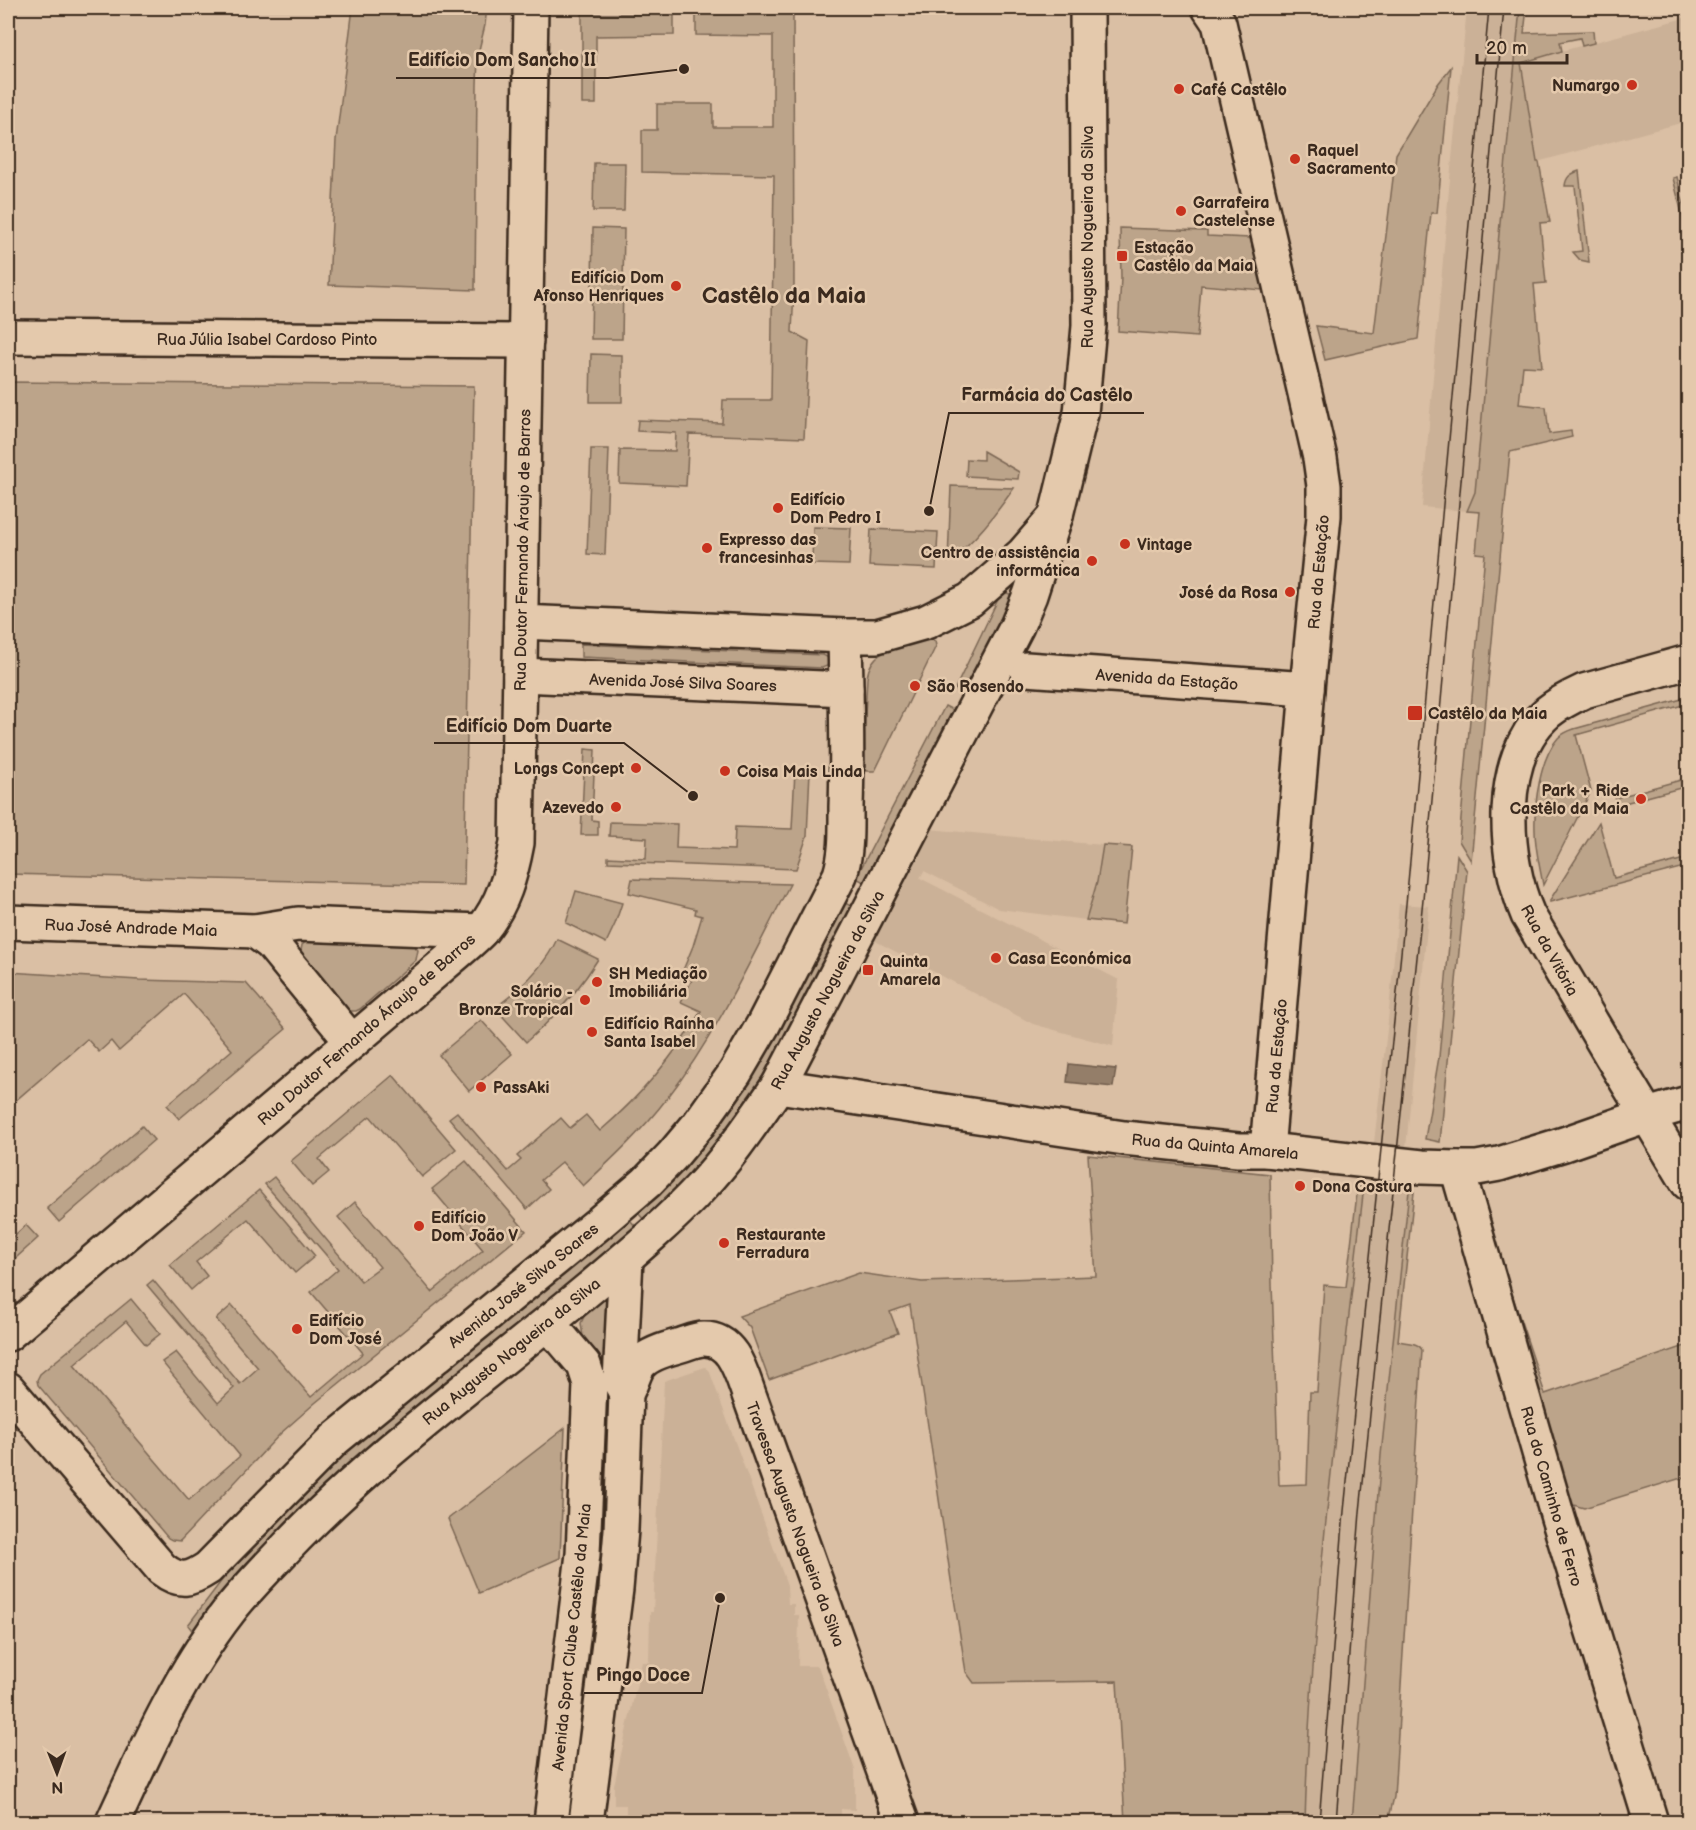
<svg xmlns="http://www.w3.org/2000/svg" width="1696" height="1830" viewBox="0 0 1696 1830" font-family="'Balsamiq Sans',sans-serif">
	<rect width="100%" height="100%" fill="#dabfa4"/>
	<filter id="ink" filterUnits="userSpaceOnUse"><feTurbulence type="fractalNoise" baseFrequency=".0167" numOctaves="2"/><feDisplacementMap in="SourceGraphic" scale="12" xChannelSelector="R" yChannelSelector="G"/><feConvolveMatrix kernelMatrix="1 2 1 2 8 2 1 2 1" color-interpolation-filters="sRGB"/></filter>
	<g filter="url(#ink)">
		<!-- built -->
		<g fill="#cbb197">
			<polygon points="1467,8 1520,8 1475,492 1467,511 1422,507 1449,189"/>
			<polygon points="1688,17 1688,121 1537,162 1521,62"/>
			<polygon points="917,828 1103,845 1097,882 1086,920 999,909 924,871 920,878 1119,980 1113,1046 1033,1024 862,934"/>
			<polygon points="1399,904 1429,906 1402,1190 1409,1191 1381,1455 1352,1822 1305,1822 1306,1764 1314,1666 1335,1423 1364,1186 1369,1186 1388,1021"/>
			<polygon points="705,1367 709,1370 787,1585 788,1604 794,1604 794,1615 799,1615 798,1666 818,1666 855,1770 855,1810 841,1809 841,1822 626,1822 626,1805 614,1805 614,1785 642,1662 649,1662 650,1612 653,1612 664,1381"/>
		</g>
		<!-- green -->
		<g fill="#bca48a" stroke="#7c6754" stroke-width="1.5">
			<polygon points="353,8 477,8 482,10 486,16 485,25 478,54 477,85 475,290 329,285 336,140"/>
			<polygon points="1520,8 1527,8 1524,33 1593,31 1594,43 1582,46 1580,38 1560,42 1562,51 1521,63 1537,162 1539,162 1550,222 1540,223 1546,283 1534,284 1542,367 1523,366 1519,404 1546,407 1549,434 1571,431 1572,437 1510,452 1471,861 1459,841 1485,554 1476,553 1480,512 1467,511 1475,492"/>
			<polygon points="793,13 794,289 792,332 809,341 804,438 689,434 686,486 619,483 620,450 675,451 676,433 637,431 638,420 722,423 723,400 771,400 774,175 642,172 642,130 657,130 657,104 713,104 713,127 773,127 773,36 696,35 696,14"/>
			<polygon points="582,14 674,14 674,35 596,36 596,104 582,104"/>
			<polygon points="1451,67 1437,213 1431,213 1418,339 1325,360 1316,326 1374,333 1396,154 1438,84"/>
			<polygon points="594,163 625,163 624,211 593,211"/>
			<path d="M 1579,171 L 1589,262 L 1580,260 L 1573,252 L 1582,251 L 1575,186 L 1565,186 C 1566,177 1570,174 1579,171 Z"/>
			<polygon points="1677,177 1688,223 1688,238 1673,178"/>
			<polygon points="593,228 624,229 622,339 591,339"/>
			<polygon points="1120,228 1207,231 1207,236 1250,238 1263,290 1201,285 1197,337 1118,331 1121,278"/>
			<polygon points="591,354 622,355 622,402 590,402"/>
			<polygon points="8,382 474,386 464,885 8,874"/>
			<polygon points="591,449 609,449 605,555 587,554"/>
			<polygon points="983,451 1019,472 1018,479 966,476 967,459 983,460"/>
			<path d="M 951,486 L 1014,488 C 995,515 975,542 948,561 Z"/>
			<polygon points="813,527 851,528 849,565 812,564"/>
			<polygon points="871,529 938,532 936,569 869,566"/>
			<polygon points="1004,592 1010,594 1010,599 996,632 964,694 955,689 1001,593"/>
			<path d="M 929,639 L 935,641 L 936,646 L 875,771 L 862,771 L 867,678 C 871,645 904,647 929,639 Z"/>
			<polygon points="581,644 823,655 827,657 829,661 827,666 822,668 581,657"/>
			<path d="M 1682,699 L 1683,705 L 1576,735 L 1591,791 L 1543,885 C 1540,867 1535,849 1535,831 C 1534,804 1540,758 1558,738 C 1563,733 1568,731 1574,729 Z"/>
			<polygon points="945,706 955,711 866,883 856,878"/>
			<polygon points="585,749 595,750 592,820 598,821 598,835 581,835"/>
			<polygon points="795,771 810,771 807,836 796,869 608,862 608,857 646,859 647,838 609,836 610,822 677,824 676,848 734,850 735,827 792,829"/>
			<polygon points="1688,778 1688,786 1617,805 1615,798"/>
			<polygon points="1599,822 1614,878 1688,858 1688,866 1550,902 1550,900"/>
			<polygon points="1103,845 1132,847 1124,924 1086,920 1097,882"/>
			<polygon points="1457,855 1467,871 1440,1142 1425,1139 1439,1057"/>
			<path d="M 632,879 L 790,884 C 753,955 717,1034 668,1097 C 643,1130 613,1158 583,1186 L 562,1162 L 541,1180 L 549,1189 L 527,1209 L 449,1118 L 457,1112 L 508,1171 L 521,1160 L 517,1156 L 561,1118 L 570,1128 L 586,1115 L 600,1131 C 642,1095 673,1058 701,1011 L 681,1002 L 692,980 L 681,975 L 693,946 L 702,916 L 695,914 L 696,909 L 629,893 Z"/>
			<polygon points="576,891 622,903 615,924 606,943 566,923"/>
			<polygon points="843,902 853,907 765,1077 746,1107 701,1165 645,1221 638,1213 660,1191"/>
			<path d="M 557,939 L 598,959 C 578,992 555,1017 526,1042 L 495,1008 C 519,990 545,966 557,939 Z"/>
			<polygon points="307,941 412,944 418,950 416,960 360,1009 356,1011 349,1011 300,956 302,945"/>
			<polygon points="8,972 139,980 246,983 286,1029 179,1119 167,1105 232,1050 184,994 119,1051 111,1041 99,1052 87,1039 8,1107"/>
			<polygon points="481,1020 512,1054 469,1091 439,1055"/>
			<polygon points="393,1075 456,1149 422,1177 370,1116 319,1159 329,1172 312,1186 291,1161"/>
			<polygon points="142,1126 154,1140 59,1222 47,1208"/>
			<path d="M 1088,1155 L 1270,1174 L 1272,1284 L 1279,1485 L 1307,1484 L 1310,1392 L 1317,1392 L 1324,1285 L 1346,1287 L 1358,1185 L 1364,1186 C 1340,1397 1311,1609 1305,1822 L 1125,1822 L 1117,1681 L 974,1683 L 966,1672 L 951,1580 L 910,1305 L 890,1312 L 898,1333 L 769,1380 L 750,1328 L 739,1316 L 859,1273 L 922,1282 L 1096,1276 Z"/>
			<polygon points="466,1161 526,1231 315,1403 281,1433 180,1541 172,1540 168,1538 38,1385 37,1380 40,1374 131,1299 160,1334 146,1345 126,1321 74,1365 189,1500 240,1456 162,1362 176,1352 218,1403 234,1388 147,1285 153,1280 240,1384 258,1368 216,1319 232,1305 311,1397 363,1353 311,1292 338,1269 265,1184 274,1177 361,1281 380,1267 338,1217 355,1202 432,1292 483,1250 432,1189"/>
			<polygon points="259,1190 315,1256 295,1273 248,1219 196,1262 207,1276 191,1290 170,1265"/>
			<path d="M 1409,1191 L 1414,1192 L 1398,1341 C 1406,1343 1419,1342 1422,1350 L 1394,1797 L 1388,1822 L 1352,1822 L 1381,1455 Z"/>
			<polygon points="630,1220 637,1228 332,1480 273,1538 246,1568 194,1633 188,1625 238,1559 324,1471"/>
			<polygon points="26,1225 38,1238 8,1265 8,1241"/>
			<polygon points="1499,1255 1545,1394 1688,1345 1688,1476 1584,1508 1566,1503"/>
			<polygon points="617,1286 614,1392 583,1337 581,1323 586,1312"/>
			<polygon points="603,1405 613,1406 607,1528 586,1717 578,1716"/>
			<polygon points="565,1428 560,1558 479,1593 448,1519"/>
			<polygon points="576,1731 584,1732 572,1822 565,1822"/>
		</g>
		<!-- water -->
		<polygon fill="#947e69" stroke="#705c4b" stroke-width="1.5" points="1069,1064 1116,1069 1113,1087 1067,1082"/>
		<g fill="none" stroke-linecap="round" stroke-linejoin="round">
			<defs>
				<g id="minor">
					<polyline points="1209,8 1219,23 1320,458 1324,486 1324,516 1308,678 1267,1150"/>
					<polyline points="8,337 526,341"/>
					<polyline points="521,622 845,636 877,636 926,622 970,600 1023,554 1056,516"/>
					<path d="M 1688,662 L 1584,691 C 1571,697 1559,703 1548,712 C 1496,757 1503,858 1528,915 L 1618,1067 L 1688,1183"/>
					<polyline points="1026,669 1307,689"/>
					<polyline points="520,675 846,689"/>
					<polyline points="8,922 255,931 298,924 481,931"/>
					<polyline points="255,931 271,943 352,1042"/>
					<polyline points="778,1086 1124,1138 1238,1150 1267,1150 1422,1167 1457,1168 1477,1168 1499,1164 1564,1144 1647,1115 1688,1103"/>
					<polyline points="1457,1168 1558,1518 1651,1822"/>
					<polyline points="545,1325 562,1339 584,1365 590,1384 583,1554 551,1822"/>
					<path d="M 8,1334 L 457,953 C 465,946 475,938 482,930 C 503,904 511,875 517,843 L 531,8"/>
					<path d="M 8,1389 L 162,1569 C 180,1583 190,1580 208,1568 L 335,1439 L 598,1224 L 647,1182 L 672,1156 L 698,1125 L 735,1073 L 763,1025 L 840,875 C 847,853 846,829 846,807 C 848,750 846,693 845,636"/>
					<path d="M 626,1393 C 633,1383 634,1368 643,1361 C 652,1353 670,1348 681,1345 C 688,1343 696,1339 704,1339 C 735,1339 742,1377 751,1400 L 902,1822"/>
					<polyline points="586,1822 616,1589 621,1530 626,1393 620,1382 626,1258"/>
				</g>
				<path id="major" d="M 113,1822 C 146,1750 180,1674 229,1611 C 247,1588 267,1568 287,1547 C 379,1451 488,1373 590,1288 C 628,1256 668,1223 702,1186 C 731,1155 754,1120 778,1086 L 1017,626 L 1030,595 L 1056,515 L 1081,413 L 1089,326 L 1087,8"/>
			</defs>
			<!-- minor casing -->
			<use href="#minor" stroke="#3b2a1e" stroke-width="38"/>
			<!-- major casing -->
			<use href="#major" stroke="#3b2a1e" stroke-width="38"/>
			<!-- minor -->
			<use href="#minor" stroke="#e4c9ac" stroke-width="33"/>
			<!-- major -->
			<use href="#major" stroke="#e4c9ac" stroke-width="33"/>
			<!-- tram -->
			<g stroke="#3b2a1e" stroke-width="1.5">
				<polyline points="1319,1822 1344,1511 1406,904 1489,8"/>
				<polyline points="1336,1822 1360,1512 1423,899 1504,8"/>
			</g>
		</g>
	</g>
	<!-- markers -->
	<g fill="#c8321e" stroke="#e4c9ac" stroke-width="2">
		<circle cx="1632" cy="85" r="6"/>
		<circle cx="1179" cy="89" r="6"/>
		<circle cx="1295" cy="159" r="6"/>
		<circle cx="1181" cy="211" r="6"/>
		<rect x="1116" y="250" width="12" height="12" rx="3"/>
		<circle cx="676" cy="286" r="6"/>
		<circle cx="778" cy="508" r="6"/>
		<circle cx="1125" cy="544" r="6"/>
		<circle cx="707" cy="548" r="6"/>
		<circle cx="1092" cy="561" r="6"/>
		<circle cx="1290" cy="592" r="6"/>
		<circle cx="915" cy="686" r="6"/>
		<rect x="1407" y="705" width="16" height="16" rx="3"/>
		<circle cx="636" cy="768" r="6"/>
		<circle cx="725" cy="771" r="6"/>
		<circle cx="1641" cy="799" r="6"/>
		<circle cx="616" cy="807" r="6"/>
		<circle cx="996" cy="958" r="6"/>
		<rect x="862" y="964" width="12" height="12" rx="3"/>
		<circle cx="597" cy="982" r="6"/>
		<circle cx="585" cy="1000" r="6"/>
		<circle cx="592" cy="1032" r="6"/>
		<circle cx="481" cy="1087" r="6"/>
		<circle cx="1300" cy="1186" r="6"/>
		<circle cx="419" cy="1226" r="6"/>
		<circle cx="724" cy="1243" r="6"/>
		<circle cx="297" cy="1329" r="6"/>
	</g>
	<g text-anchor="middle" stroke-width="5" stroke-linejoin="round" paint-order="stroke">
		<!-- poi labels -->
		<g font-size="16" font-weight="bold" fill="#3b2a1e" stroke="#e4c9ac" text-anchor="start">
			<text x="1620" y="91" text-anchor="end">Numargo</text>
			<text x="1191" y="95">Café Castêlo</text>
			<text x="1307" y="156">Raquel<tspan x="1307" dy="18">Sacramento</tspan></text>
			<text x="1193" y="208">Garrafeira<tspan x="1193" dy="18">Castelense</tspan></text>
			<text x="1134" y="253">Estação<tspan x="1134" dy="18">Castêlo da Maia</tspan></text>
			<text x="664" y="283" text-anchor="end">Edifício Dom<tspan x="664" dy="18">Afonso Henriques</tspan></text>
			<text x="790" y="505">Edifício<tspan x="790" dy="18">Dom Pedro I</tspan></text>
			<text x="719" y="545">Expresso das<tspan x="719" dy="18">francesinhas</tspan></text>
			<text x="1137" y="550">Vintage</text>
			<text x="1080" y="558" text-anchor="end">Centro de assistência<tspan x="1080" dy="18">informática</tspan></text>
			<text x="1278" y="598" text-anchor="end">José da Rosa</text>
			<text x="927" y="692">São Rosendo</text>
			<text x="1428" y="719">Castêlo da Maia</text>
			<text x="624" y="774" text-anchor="end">Longs Concept</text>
			<text x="737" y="777">Coisa Mais Linda</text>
			<text x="1629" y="796" text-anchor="end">Park + Ride<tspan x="1629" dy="18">Castêlo da Maia</tspan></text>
			<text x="604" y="813" text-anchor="end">Azevedo</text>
			<text x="1008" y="964">Casa Económica</text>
			<text x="880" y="967">Quinta<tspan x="880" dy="18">Amarela</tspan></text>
			<text x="609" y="979">SH Mediação<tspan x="609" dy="18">Imobiliária</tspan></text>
			<text x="573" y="997" text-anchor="end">Solário -<tspan x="573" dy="18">Bronze Tropical</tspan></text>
			<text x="604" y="1029">Edifício Raínha<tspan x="604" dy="18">Santa Isabel</tspan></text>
			<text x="493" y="1093">PassAki</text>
			<text x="1312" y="1192">Dona Costura</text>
			<text x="431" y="1223">Edifício<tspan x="431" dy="18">Dom João V</tspan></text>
			<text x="736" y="1240">Restaurante<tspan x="736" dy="18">Ferradura</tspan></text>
			<text x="309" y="1326">Edifício<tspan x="309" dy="18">Dom José</tspan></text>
		</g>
		<!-- street labels -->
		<g font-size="16" fill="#3b2a1e" stroke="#e4c9ac">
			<text transform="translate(1087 237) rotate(-90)" y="6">Rua Augusto Nogueira da Silva</text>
			<text x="267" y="345">Rua Júlia Isabel Cardoso Pinto</text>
			<text transform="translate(522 550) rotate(-89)" y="6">Rua Doutor Fernando Áraujo de Barros</text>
			<text transform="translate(1318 572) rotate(-85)" y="6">Rua da Estação</text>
			<text transform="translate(1167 679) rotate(4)" y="6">Avenida da Estação</text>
			<text transform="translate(683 682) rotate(2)" y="6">Avenida José Silva Soares</text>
			<text transform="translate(131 927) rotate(2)" y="6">Rua José Andrade Maia</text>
			<text transform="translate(1550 950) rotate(61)" y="6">Rua da Vitória</text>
			<text transform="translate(827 990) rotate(-62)" y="6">Rua Augusto Nogueira da Silva</text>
			<text transform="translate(366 1029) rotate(-41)" y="6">Rua Doutor Fernando Áraujo de Barros</text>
			<text transform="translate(1276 1056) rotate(-85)" y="6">Rua da Estação</text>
			<text transform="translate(1215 1146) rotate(5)" y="6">Rua da Quinta Amarela</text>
			<text transform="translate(523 1285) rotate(-39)" y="6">Avenida José Silva Soares</text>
			<text transform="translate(511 1351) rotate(-39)" y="6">Rua Augusto Nogueira da Silva</text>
			<text transform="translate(1552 1496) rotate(74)" y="6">Rua do Caminho de Ferro</text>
			<text transform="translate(796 1524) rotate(70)" y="6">Travessa Augusto Nogueira da Silva</text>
			<text transform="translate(571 1637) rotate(-84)" y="6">Avenida Sport Clube Castêlo da Maia</text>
		</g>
		<!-- district labels -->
		<g font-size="22" font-weight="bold" fill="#3b2a1e" stroke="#e4c9ac">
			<text x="784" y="303">Castêlo da Maia</text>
		</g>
	</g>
	<!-- callouts -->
	<path fill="none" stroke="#3b2a1e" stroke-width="2" d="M684 69L608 78H396M929 511L949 413H1144M693 796L624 743H434M720 1598L702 1693H584"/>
	<g fill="#3b2a1e" stroke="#e4c9ac" stroke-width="2">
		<circle cx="684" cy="69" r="6"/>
		<circle cx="929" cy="511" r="6"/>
		<circle cx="693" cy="796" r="6"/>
		<circle cx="720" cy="1598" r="6"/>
	</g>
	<g font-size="18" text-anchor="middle" font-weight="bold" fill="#3b2a1e" stroke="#e4c9ac" stroke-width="5" stroke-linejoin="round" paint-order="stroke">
		<text x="502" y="66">Edifício Dom Sancho II</text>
		<text x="1047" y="401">Farmácia do Castêlo</text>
		<text x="529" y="732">Edifício Dom Duarte</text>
		<text x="643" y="1681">Pingo Doce</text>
	</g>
	<!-- margin -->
	<rect width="1696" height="1830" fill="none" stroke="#e4c9ac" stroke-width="30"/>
	<rect x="15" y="15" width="1666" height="1800" fill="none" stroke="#3b2a1e" stroke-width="2" filter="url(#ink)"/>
	<!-- north arrow -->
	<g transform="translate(57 1773) rotate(179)" stroke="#e4c9ac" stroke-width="4.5" paint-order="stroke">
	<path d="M0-4.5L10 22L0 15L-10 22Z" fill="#3b2a1e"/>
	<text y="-9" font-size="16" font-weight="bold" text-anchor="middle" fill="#3b2a1e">N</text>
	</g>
	<!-- scale -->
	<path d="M1477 54v9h90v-9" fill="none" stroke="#3b2a1e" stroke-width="3"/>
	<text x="1486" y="54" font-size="18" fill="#3b2a1e" stroke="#e4c9ac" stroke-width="4.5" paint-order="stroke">20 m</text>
</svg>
